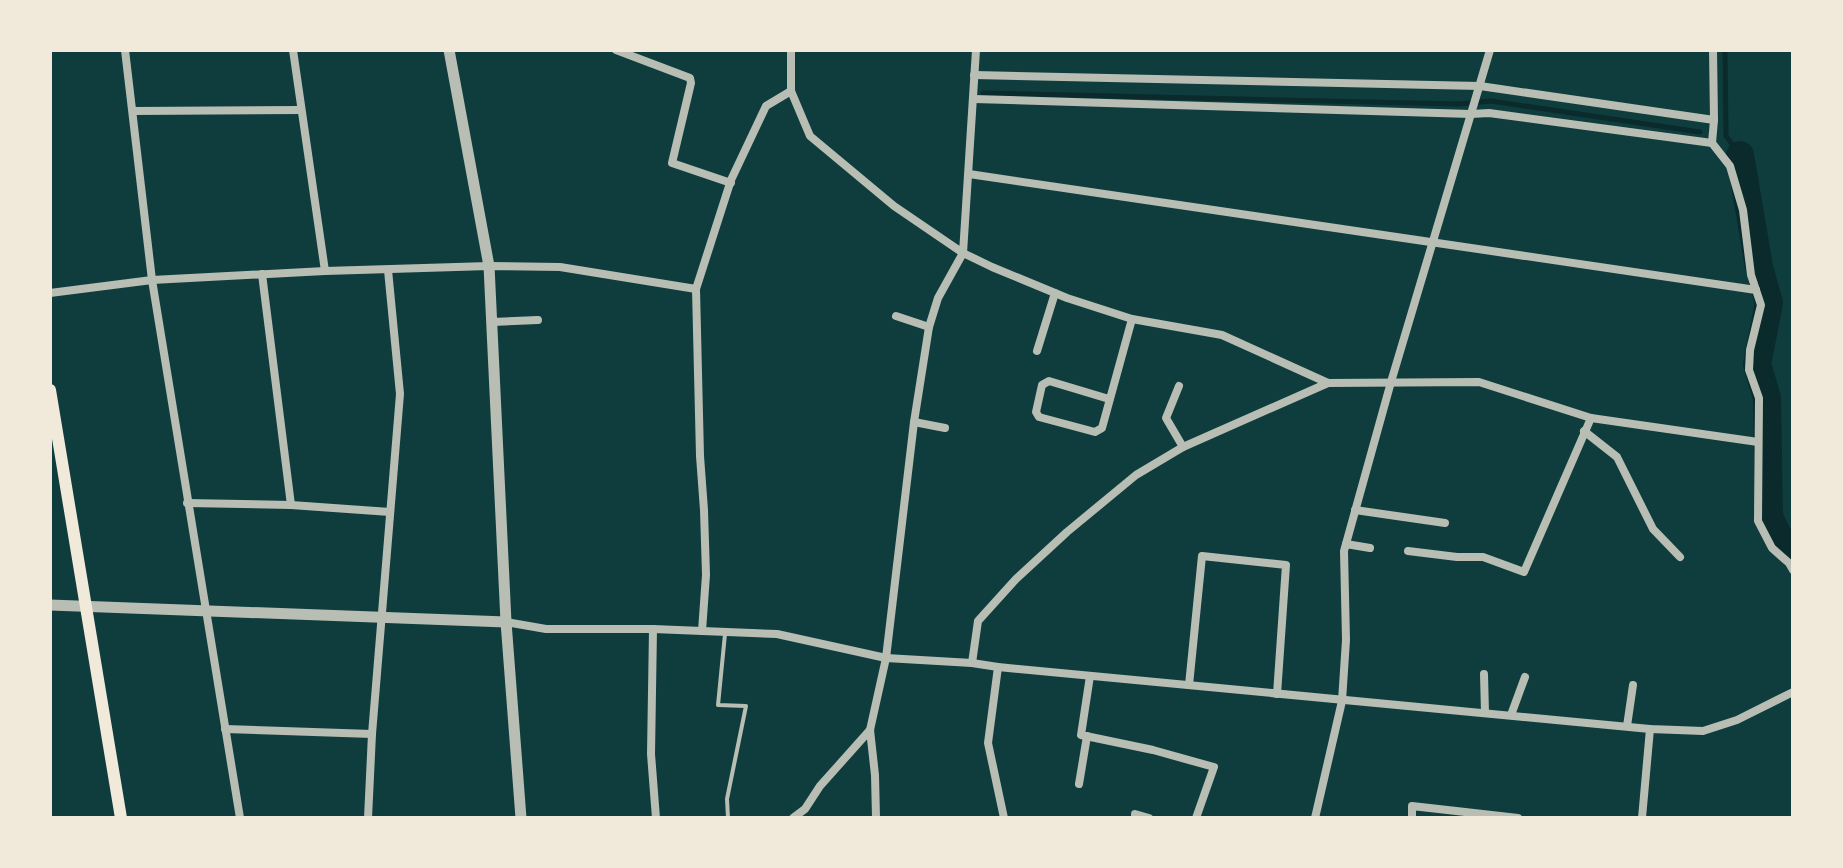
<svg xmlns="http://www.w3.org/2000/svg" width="1843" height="868" viewBox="0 0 1843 868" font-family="'Sofia Sans Condensed',sans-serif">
	<rect width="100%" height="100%" fill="#0f3d3e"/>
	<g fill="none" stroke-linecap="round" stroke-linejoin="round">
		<!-- stream -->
		<g stroke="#0a2a2b" stroke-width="5">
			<polyline points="1725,50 1726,136 1740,155"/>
			<polyline points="983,93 1458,104 1491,101 1700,132"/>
		</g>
		<!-- river -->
		<polyline stroke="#0a2a2b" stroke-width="28" points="1740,155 1759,267 1769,303 1757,364 1767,398 1769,517 1781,541 1793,551"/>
		<!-- service -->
		<polyline stroke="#b8beb3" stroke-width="4" points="725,634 718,705 746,706 727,799 728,818"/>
		<!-- minor -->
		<g stroke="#b8beb3" stroke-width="8">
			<polyline points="125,50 152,280 240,818"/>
			<polyline points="293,50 325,271"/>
			<polyline points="616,50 690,78 691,83 672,163 731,183"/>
			<polyline points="791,50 791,91 810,136 894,206 963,253 976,50"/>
			<polyline points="1713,50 1714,120 1712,143 1730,166 1743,210 1751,275 1761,305 1750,350 1749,370 1759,398 1758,521 1772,548 1789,563 1793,570"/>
			<polyline points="974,75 1480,86 1714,120"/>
			<polyline points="974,99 1471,114 1489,113 1712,143"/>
			<polyline points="133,111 301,110"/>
			<polyline points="969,174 1756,290"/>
			<polyline points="262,274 291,505"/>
			<polyline points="50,293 152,280 325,271 489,266 560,267 696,289"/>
			<polyline points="896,316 929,327"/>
			<polyline points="492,322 538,320"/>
			<polyline points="1037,351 1055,293"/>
			<polyline points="1179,386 1166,418 1183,447"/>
			<polyline points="1109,399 1049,381 1042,385 1036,412 1039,417 1095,432 1102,428 1132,319"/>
			<polyline points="914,422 945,428"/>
			<polyline points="1584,431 1617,457 1653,529 1680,557"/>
			<polyline points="187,503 291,505 390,512"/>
			<polyline points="1355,510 1445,523"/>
			<polyline points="1346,544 1370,548"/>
			<polyline points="1408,551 1457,557 1483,557 1524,572 1591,418 1758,442"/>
			<polyline points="506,622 546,629 653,629 777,634 886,658 972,663 998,667 1650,729 1703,731 1737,720 1793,692"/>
			<polyline points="653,629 651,754 656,818"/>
			<polyline points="702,631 706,575 704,510 700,456 696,289 731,180 766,106 791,91"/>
			<polyline points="972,663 978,621 1016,579 1067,532 1136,475 1183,447 1328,383"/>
			<polyline points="998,667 988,743 1004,818"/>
			<polyline points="1484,674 1485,713"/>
			<polyline points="1090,676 1081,735 1153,750 1214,767 1196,818"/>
			<polyline points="1189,685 1202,556 1286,565 1277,694"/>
			<polyline points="1511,715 1525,677"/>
			<polyline points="1627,726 1633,685"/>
			<polyline points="225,729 372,734"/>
			<polyline points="1079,784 1087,736"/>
			<polyline points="368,818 372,734 400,394 388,270"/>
			<polyline points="793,818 805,809 820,786 870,730"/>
			<polyline points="876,818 875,775 870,730 886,658 914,422 929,327 938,298 963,253 992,267 1067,298 1132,319 1222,335 1328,383 1479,382 1591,418"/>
			<polyline points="1135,818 1135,814 1149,818"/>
			<polyline points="1315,818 1342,701 1346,640 1344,551 1391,382 1490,50"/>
			<polyline points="1412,818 1412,806 1518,818"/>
			<polyline points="1642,818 1650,729"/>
		</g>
		<!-- tertiary -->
		<g stroke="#b8beb3" stroke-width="11">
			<polyline points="449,50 489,266 506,622 521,818"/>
			<polyline points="50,605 506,622"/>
		</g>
		<!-- secondary -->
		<polyline stroke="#f1e9da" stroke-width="12" points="50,390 121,818"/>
	</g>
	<!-- border -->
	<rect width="1843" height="868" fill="none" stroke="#f1e9da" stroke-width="104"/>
</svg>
